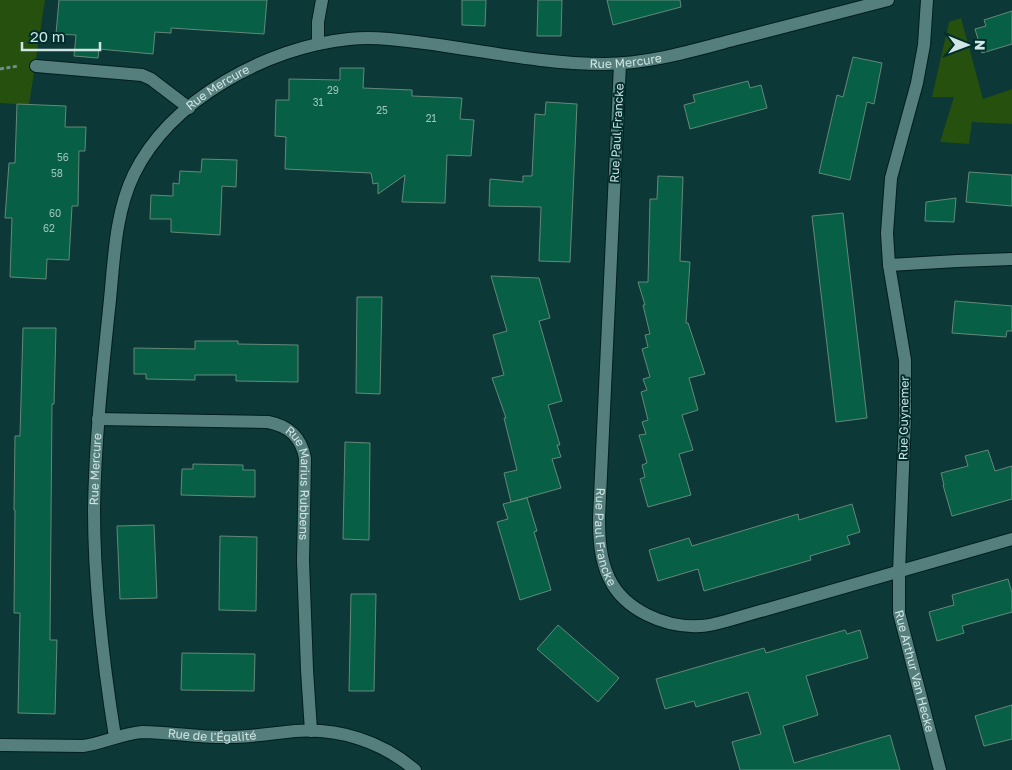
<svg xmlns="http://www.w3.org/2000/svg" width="1012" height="770" viewBox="0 0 1012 770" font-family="'Golos Text',sans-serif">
	<rect width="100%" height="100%" fill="#0c3837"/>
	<!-- green -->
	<g fill="#25500e">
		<polygon points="0,0 45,0 29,105 0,103"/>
		<polygon points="961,18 983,99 1012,89 1012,124 972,122 969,144 940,142 954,97 932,97 949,22"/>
	</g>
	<!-- building -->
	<g fill="#076045" stroke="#658878">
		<polygon points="59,0 267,0 264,34 171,28 171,33 155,32 153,54 99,49 98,58 74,56 76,35 56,34"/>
		<polygon points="462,0 486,0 485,26 462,25"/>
		<polygon points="538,0 562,0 561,36 537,36"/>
		<polygon points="607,0 680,0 681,7 613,25"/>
		<polygon points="1012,11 1012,44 982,53 975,29 986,26 984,20"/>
		<polygon points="853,57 882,63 874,104 867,102 850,180 819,173 837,95 843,97"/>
		<polygon points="340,68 364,68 363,88 412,90 412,96 462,98 460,119 474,120 471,156 447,155 445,203 402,202 405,175 378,194 378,183 373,184 371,173 285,169 286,137 275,136 276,100 289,100 289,79 340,80"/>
		<polygon points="748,81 750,88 761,85 767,108 690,129 684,105 695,102 693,95"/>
		<polygon points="546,102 577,104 570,262 539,261 541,207 489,206 490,179 523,182 523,176 532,176 535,114 545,115"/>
		<polygon points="17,104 66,106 65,127 86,127 85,151 79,151 78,206 72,206 69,260 47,259 46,279 10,277 12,218 5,218 9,163 15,163"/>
		<polygon points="202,159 237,160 236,187 222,186 220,235 171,232 171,219 150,219 151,195 173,196 173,183 179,184 180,171 201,172"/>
		<polygon points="969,172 1012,175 1012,206 966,202"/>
		<polygon points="658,176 683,177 680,261 690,262 686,323 688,323 705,374 689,378 698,410 682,415 693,450 679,454 691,495 648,507 640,479 645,477 642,465 647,463 639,435 646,434 642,422 648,420 641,392 647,390 643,379 650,377 642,349 648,347 645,335 650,334 643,305 645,305 638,282 648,282 650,199 657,199"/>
		<polygon points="956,198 954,222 925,221 926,202"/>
		<polygon points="843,213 867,418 836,422 812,216"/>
		<polygon points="491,276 539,278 550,318 539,321 562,401 548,405 560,445 557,445 561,457 552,459 561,488 511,502 504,473 517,470 504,418 506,418 492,378 504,375 493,335 507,331"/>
		<polygon points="357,297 382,297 380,394 356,393"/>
		<polygon points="955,301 1012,306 1012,331 1007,331 1006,337 952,333"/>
		<polygon points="23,328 56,328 54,404 52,404 50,640 57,640 55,714 18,713 20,613 14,613 15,510 14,510 15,436 20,436"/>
		<polygon points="195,341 238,341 238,344 298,345 298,382 236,381 236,375 195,375 195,380 146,379 146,374 134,374 134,348 195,349"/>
		<polygon points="345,442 370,443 369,540 343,539"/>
		<polygon points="988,450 995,471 1012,466 1012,499 952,516 943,485 944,485 941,473 968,466 965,456"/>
		<polygon points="193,464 243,465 243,470 255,470 255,497 181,495 182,469 193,469"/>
		<polygon points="527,498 537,531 534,532 551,590 520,600 497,522 508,519 503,504"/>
		<polygon points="852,504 860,532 847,536 850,544 810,556 811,560 704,591 698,569 658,581 649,550 689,538 692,546 798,514 799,520"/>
		<polygon points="154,525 157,598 120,599 117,526"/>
		<polygon points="220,536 257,537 256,611 219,610"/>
		<polygon points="1008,579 1012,593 1012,612 962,626 964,633 937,641 929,612 954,605 952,595"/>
		<polygon points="351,594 376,594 374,691 349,691"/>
		<polygon points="558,625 619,678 598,702 537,649"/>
		<polygon points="845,630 847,634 860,630 868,658 806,676 818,715 783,726 794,763 890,735 900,770 740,770 732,742 761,734 748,692 696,707 694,701 665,709 656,679 764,648 766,653"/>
		<polygon points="182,653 255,654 254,691 181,690"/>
		<polygon points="1012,705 1012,739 984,746 975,716"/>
	</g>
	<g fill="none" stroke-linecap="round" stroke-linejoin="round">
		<defs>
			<polyline id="service" points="36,66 142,75 151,79 189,108"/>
			<g id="minor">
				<path id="s1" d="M 927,0 L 924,45 L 917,83 L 891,178 L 887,233 L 889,265 L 905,360 L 905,417 L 899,572 L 899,613 L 940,770"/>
				<polyline points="318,44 318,22 322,0"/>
				<path id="s2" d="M 620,64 L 599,518 C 599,538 600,559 609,578 C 624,610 665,628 700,626 C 709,626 718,623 726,621 L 1012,539"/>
				<polyline points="889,265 957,261 1012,259"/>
				<path id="s3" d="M 98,419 L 268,422 C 289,426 301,437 305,458 L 303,561 L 307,670 L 311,731"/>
				<path id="s4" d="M 115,737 C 103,662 94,587 94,510 C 95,443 102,376 109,309 C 114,265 114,215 134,174 C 171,99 268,47 349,39 C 379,36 409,41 439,45 C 494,53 549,64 604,64 C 648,64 691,51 733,40 C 785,27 836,13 888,0"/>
				<path id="s5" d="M 0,745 L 83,746 C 103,743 121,734 142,732 C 171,732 200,738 230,737 C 251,737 273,733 295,731 C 339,728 381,741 415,770"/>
			</g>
		</defs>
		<!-- service casing -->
		<use href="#service" stroke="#001e1d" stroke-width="14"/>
		<!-- minor casing -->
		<use href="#minor" stroke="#001e1d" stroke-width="14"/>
		<!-- path -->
		<polyline stroke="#6d8f8d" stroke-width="3" stroke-dasharray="4 2.5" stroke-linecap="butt" points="0,69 18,66"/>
		<!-- service -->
		<use href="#service" stroke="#557f7d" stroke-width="12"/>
		<!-- minor -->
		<use href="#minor" stroke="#557f7d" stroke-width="12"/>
	</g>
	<g text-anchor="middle" stroke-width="4" stroke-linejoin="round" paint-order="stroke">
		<!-- number labels -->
		<g font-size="10" fill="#9ec4bc">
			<text x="333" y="94">29</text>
			<text x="318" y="106">31</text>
			<text x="382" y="114">25</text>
			<text x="431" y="122">21</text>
			<text x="63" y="161">56</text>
			<text x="57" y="177">58</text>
			<text x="55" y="217">60</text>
			<text x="49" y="232">62</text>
		</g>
		<!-- street labels -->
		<g font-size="12" fill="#d0e6e4" stroke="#002e2d">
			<text dy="4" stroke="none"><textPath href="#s4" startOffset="1110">Rue Mercure</textPath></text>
			<text dy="4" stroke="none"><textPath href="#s4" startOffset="690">Rue Mercure</textPath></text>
			<text transform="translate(617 133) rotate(-87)" y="4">Rue Paul Francke</text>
			<text transform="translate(904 418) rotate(-89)" y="4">Rue Guynemer</text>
			<text dy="4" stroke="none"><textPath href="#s4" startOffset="269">Rue Mercure</textPath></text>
			<text dy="4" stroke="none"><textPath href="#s3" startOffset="249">Rue Marius Rubbens</textPath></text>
			<text dy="4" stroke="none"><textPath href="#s2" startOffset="474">Rue Paul Francke</textPath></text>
			<text dy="4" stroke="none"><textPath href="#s1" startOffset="679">Rue Arthur Van Hecke</textPath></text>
			<text dy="4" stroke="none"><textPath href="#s5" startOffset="214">Rue de l'Égalité</textPath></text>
		</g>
	</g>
	<!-- north arrow -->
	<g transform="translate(967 45) rotate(91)" stroke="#002e2d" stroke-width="4" paint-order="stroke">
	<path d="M0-4L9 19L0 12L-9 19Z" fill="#d0e6e4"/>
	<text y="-8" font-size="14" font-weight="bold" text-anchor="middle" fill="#d0e6e4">N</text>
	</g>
	<!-- scale -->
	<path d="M22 42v8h78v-8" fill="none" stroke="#d0e6e4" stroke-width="2.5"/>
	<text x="30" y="42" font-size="15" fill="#d0e6e4" stroke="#002e2d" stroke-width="4" paint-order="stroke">20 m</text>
</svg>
